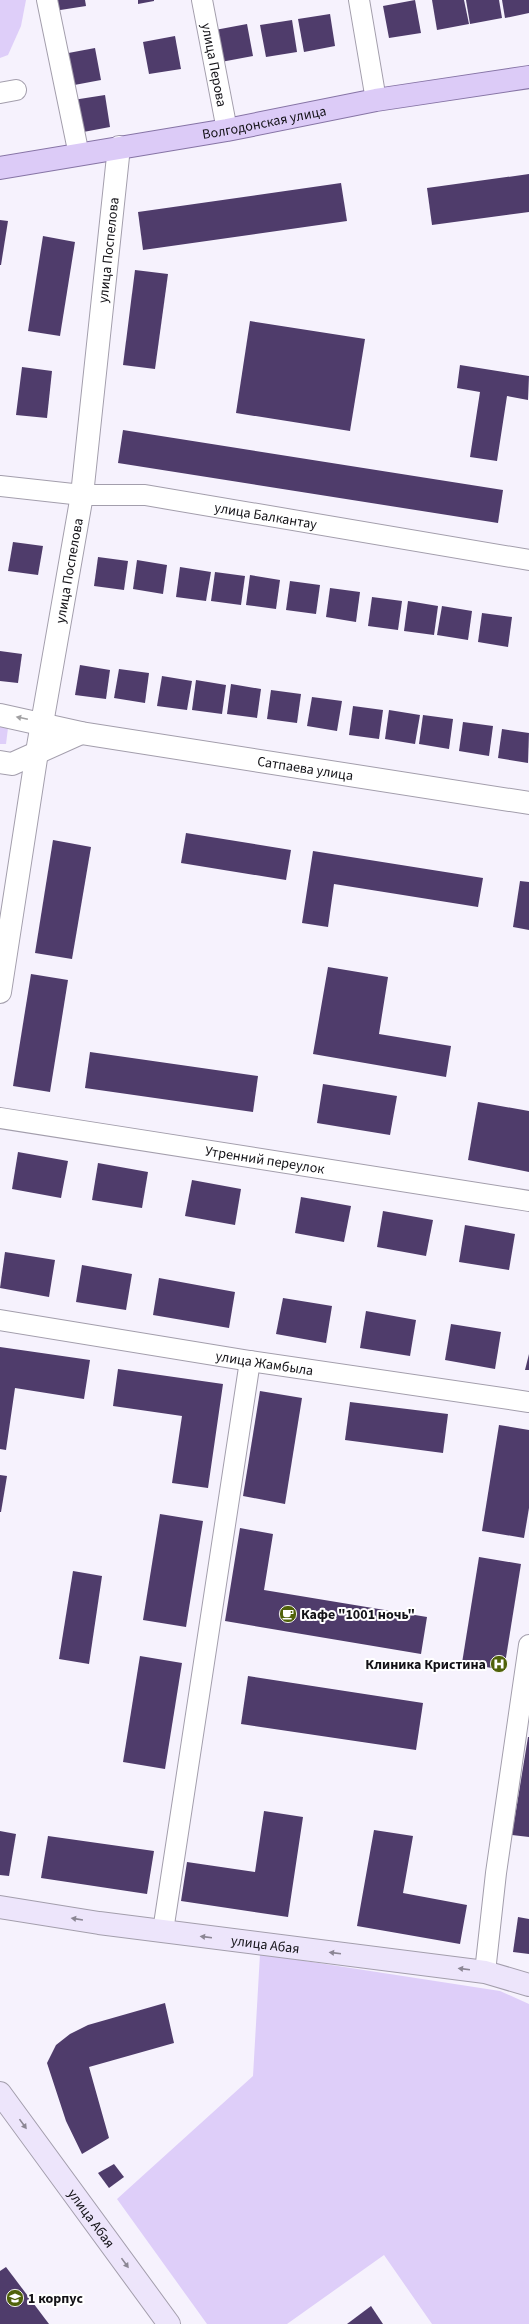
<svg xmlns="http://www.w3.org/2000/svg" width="529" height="2324" viewBox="0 0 529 2324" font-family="'Source Sans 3',sans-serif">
	<rect width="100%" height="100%" fill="#f6f2fd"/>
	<!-- green -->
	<g fill="#decef9">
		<polygon points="0,0 26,0 21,26 8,55 0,58"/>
		<polygon points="0,710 10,712 6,744 0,744"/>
		<polygon points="260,1954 500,1991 529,2004 529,2324 432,2324 384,2255 287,2324 207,2324 117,2199 253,2076"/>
	</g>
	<!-- building -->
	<g fill="#4f3c6b">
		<polygon points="52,0 85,0 86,6 54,11"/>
		<polygon points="138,0 154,0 154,1 138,4"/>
		<polygon points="415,0 421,33 389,38 383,6"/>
		<polygon points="432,0 464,0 469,24 437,30"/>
		<polygon points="466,0 499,0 502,18 470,24"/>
		<polygon points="502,0 529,0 529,13 505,18"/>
		<polygon points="330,14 335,46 304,52 298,19"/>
		<polygon points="292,20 297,52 266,57 260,25"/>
		<polygon points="247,24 253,56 221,62 215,30"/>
		<polygon points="175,36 181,69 149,74 143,42"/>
		<polygon points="95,48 101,80 69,86 63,54"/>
		<polygon points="105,95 110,127 78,133 73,100"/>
		<polygon points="529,174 529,212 432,225 427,188"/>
		<polygon points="341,183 347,221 143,250 138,212"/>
		<polygon points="0,220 8,221 1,265 0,265"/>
		<polygon points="43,236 75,242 60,336 28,331"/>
		<polygon points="135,270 168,274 155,369 123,365"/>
		<polygon points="250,321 365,339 350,431 236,413"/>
		<polygon points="460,365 529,376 528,400 507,396 497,461 470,457 480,392 457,388"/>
		<polygon points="22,367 52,371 47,418 16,415"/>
		<polygon points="123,430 503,490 498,523 118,463"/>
		<polygon points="13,542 43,546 38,575 8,571"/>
		<polygon points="98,557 128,561 124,590 94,586"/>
		<polygon points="137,560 167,565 163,594 133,589"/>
		<polygon points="180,567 211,572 206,601 176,597"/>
		<polygon points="215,572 245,576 241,605 211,601"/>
		<polygon points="250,575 280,580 276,609 246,605"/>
		<polygon points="290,581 320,585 316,614 286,610"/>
		<polygon points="330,588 360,592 356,622 326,617"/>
		<polygon points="372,597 402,601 398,630 368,626"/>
		<polygon points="408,601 438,606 434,635 404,631"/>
		<polygon points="442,606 472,611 468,640 437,635"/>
		<polygon points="482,613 512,617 508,647 478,642"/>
		<polygon points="0,651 22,654 18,683 0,681"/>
		<polygon points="80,665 110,670 106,699 75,695"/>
		<polygon points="119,669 149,673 145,703 114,698"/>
		<polygon points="162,676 192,681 187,710 157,706"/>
		<polygon points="196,680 226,685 222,714 192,710"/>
		<polygon points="231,684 261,689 257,718 227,714"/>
		<polygon points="271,690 301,694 297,723 267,719"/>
		<polygon points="312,697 342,701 337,731 307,726"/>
		<polygon points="353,706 383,710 379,739 349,735"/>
		<polygon points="389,710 420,715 415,744 385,739"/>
		<polygon points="423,715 453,719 449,749 419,744"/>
		<polygon points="463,722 493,726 489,756 459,751"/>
		<polygon points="502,729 529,733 528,763 498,758"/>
		<polygon points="186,833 291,850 286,880 181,863"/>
		<polygon points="53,840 91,847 72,959 35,953"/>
		<polygon points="313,851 483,878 478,907 334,884 328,927 302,923"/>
		<polygon points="520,881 529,882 529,930 513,927"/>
		<polygon points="328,967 388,977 379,1034 451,1046 446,1077 313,1054"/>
		<polygon points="31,974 68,980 50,1092 13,1086"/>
		<polygon points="90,1052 258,1076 253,1112 85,1088"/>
		<polygon points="323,1084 397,1096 390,1135 317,1123"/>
		<polygon points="478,1102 529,1111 529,1172 468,1160"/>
		<polygon points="18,1152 68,1161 61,1198 12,1189"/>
		<polygon points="98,1163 148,1172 142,1208 92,1200"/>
		<polygon points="192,1180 241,1189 235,1225 185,1216"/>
		<polygon points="301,1197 351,1206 344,1242 295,1233"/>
		<polygon points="383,1211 433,1220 426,1256 377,1247"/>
		<polygon points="465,1225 515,1234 509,1270 459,1262"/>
		<polygon points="5,1252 55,1260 49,1297 0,1288"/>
		<polygon points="82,1265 132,1274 126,1310 76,1302"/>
		<polygon points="159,1278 235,1292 229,1328 153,1315"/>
		<polygon points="283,1298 332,1306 326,1343 276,1334"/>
		<polygon points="366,1311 416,1320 410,1356 360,1348"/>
		<polygon points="451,1324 501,1332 495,1369 445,1360"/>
		<polygon points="0,1347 90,1360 84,1399 15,1388 6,1450 0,1449"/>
		<polygon points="529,1354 529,1370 525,1370"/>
		<polygon points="118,1369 223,1384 208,1488 172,1483 182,1416 113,1406"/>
		<polygon points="260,1391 302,1398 285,1504 243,1496"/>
		<polygon points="350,1402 448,1414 443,1453 345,1440"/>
		<polygon points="499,1425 529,1430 529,1508 524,1538 482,1531"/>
		<polygon points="0,1475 7,1476 1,1512 0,1512"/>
		<polygon points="160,1514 203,1521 186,1627 143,1620"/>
		<polygon points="240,1528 273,1534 264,1590 427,1617 421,1654 225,1621"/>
		<polygon points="479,1557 521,1564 504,1670 462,1663"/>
		<polygon points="73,1571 102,1576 89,1664 59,1659"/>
		<polygon points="140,1656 182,1663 165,1769 123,1762"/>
		<polygon points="248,1676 423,1703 416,1750 241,1724"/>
		<polygon points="528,1737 529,1737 529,1837 512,1835"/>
		<polygon points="264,1811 303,1817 288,1917 181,1901 187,1862 255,1872"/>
		<polygon points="374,1830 413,1836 403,1893 467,1905 460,1944 357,1926"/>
		<polygon points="0,1831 16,1834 9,1876 0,1875"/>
		<polygon points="48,1836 154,1851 147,1894 41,1878"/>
		<polygon points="518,1917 529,1919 529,1954 513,1952"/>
		<polygon points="165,2003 174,2043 89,2067 109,2138 82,2154 66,2121 47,2063 56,2045 70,2034 88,2025"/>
		<polygon points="114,2164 124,2177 109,2188 98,2173"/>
		<polygon points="6,2267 49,2324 0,2324 0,2271"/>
		<polygon points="371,2306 383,2324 347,2324"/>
	</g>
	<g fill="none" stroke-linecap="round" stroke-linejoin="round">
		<defs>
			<g id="minor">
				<polyline points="47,0 79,155"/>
				<path id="s1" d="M 202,0 L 227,130"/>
				<polyline points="359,0 376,100"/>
				<polyline points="0,93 16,90"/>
				<path id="s2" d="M 0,486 L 82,495 L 145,495 L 529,560"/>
				<path id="s3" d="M 0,1118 L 529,1201"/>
				<path id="s4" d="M 0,1320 L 250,1361 L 529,1402"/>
				<polyline points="163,1931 250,1361"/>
				<polyline points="485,1972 496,1873 529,1645"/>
			</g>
			<g id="tertiary">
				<path id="s5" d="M 0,715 L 81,733 L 529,803"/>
				<polyline points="0,762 12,764 81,733"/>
				<path id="s6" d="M 0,992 L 37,752 L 82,495 L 119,147"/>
			</g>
			<g id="secondary">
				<path id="s7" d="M 0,1907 L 99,1923 L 485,1972 L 529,1985"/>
				<path id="s8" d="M 0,2093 L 169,2324"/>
			</g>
			<g id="primary">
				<path id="s9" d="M 0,168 L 227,130 L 376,100 L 529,77"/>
			</g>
		</defs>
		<!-- minor casing -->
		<use href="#minor" stroke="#a39eac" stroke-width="22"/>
		<!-- tertiary casing -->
		<use href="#tertiary" stroke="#a39eac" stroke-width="24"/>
		<!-- secondary casing -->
		<use href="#secondary" stroke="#a39eac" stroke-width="24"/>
		<!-- primary casing -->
		<use href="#primary" stroke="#8674a5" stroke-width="24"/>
		<!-- minor -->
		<use href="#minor" stroke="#fff" stroke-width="20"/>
		<!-- tertiary -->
		<use href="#tertiary" stroke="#fff" stroke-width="22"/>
		<!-- secondary -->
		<use href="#secondary" stroke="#ede5fb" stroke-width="22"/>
		<!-- primary -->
		<use href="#primary" stroke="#dccbf7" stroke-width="22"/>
	</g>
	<!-- one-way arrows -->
	<defs><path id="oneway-solid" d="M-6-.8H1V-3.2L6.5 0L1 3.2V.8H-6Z"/></defs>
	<use fill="#a1a0a2" href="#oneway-solid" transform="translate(22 718) rotate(-168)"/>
	<g fill="#8b8694">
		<use href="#oneway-solid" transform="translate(77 1919) rotate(-171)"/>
		<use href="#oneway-solid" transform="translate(206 1937) rotate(-173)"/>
		<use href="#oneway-solid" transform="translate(335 1953) rotate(-173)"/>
		<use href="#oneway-solid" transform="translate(464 1969) rotate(-173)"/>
		<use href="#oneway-solid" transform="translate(23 2124) rotate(54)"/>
		<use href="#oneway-solid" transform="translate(125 2263) rotate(54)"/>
	</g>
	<!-- icons -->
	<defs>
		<symbol id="cafe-disc" viewBox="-11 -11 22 22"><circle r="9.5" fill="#50620a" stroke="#fff"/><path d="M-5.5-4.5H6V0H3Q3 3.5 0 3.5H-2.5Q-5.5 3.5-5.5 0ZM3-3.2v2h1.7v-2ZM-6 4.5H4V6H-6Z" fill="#fff"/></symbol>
		<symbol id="hospital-disc" viewBox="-11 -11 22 22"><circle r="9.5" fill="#50620a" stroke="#fff"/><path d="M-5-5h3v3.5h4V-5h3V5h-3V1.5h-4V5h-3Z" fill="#fff"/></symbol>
		<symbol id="university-disc" viewBox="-11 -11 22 22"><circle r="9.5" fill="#50620a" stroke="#fff"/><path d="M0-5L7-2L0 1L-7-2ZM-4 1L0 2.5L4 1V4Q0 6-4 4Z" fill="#fff"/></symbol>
	</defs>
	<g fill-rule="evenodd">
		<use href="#cafe-disc" x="278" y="1604" width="20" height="20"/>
		<use href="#hospital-disc" x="489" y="1654" width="20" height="20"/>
		<use href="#university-disc" x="5" y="2288" width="20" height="20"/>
	</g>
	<g text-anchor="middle" stroke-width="4" stroke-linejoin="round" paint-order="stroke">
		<!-- street labels -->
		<g font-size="14" fill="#131217" stroke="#fff">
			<text dy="5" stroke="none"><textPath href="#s1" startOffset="66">улица Перова</textPath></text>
			<text dy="5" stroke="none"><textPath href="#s9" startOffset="268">Волгодонская улица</textPath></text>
			<text dy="5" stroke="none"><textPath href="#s6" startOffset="750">улица Поспелова</textPath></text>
			<text dy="5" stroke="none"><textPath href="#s2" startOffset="268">улица Балкантау</textPath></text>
			<text dy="5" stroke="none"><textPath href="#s6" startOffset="427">улица Поспелова</textPath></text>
			<text dy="5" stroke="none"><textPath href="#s5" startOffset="310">Сатпаева улица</textPath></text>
			<text dy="5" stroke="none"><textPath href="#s3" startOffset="268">Утренний переулок</textPath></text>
			<text dy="5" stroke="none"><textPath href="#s4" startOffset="268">улица Жамбыла</textPath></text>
			<text dy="5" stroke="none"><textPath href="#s7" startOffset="268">улица Абая</textPath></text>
			<text dy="5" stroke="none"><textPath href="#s8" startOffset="155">улица Абая</textPath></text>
		</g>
		<!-- poi labels -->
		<g font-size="14" font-weight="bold" fill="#131217" stroke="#fff" text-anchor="start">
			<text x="301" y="1619">Кафе "1001 ночь"</text>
			<text x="486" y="1669" text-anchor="end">Клиника Кристина</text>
			<text x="28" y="2303">1 корпус</text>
		</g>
	</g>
</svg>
